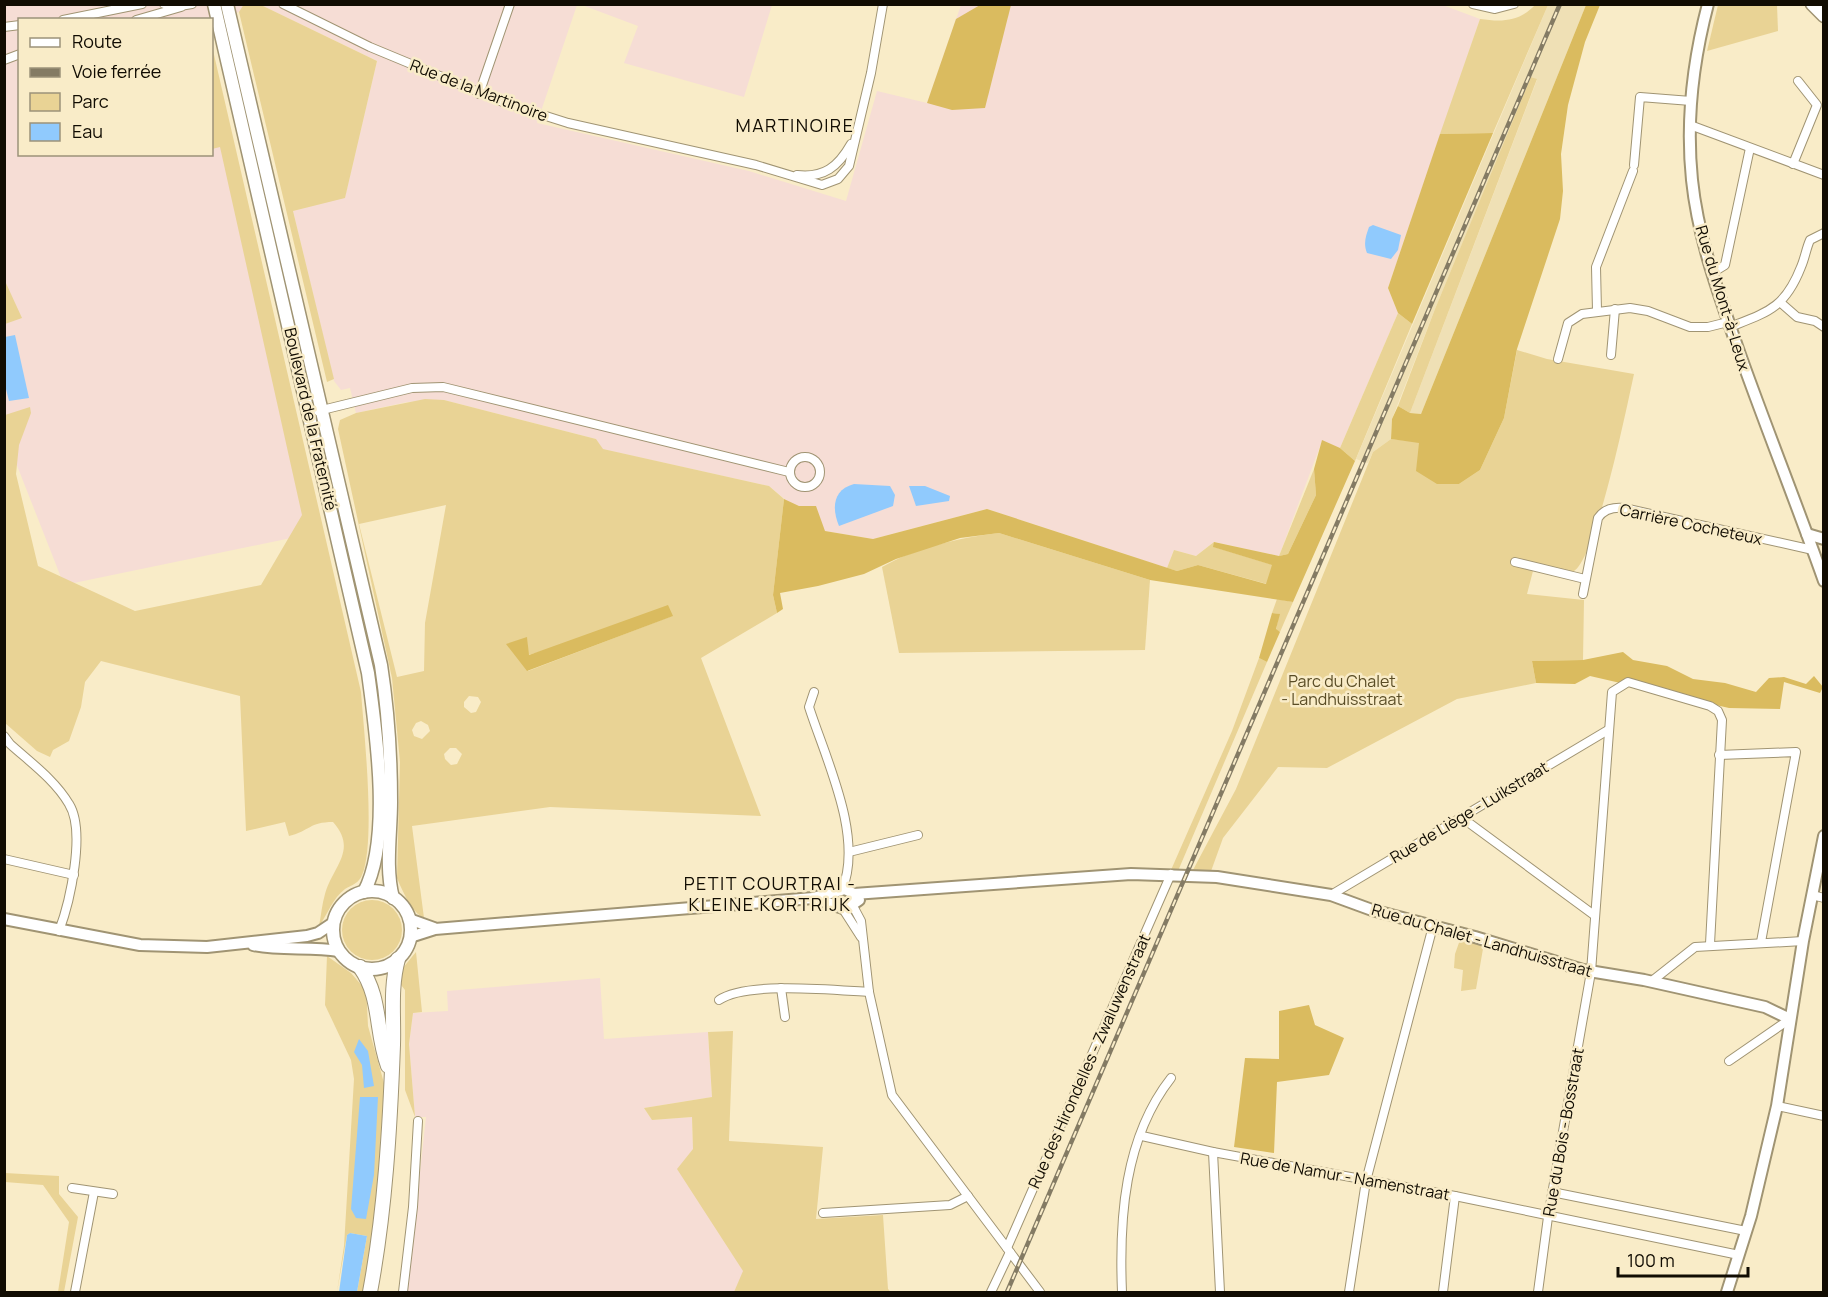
<svg xmlns="http://www.w3.org/2000/svg" width="1828" height="1297" viewBox="0 0 1828 1297" font-family="Manrope,sans-serif">
	<rect width="100%" height="100%" fill="#f9ecc8"/>
	<!-- built -->
	<polygon fill="#efe0b5" points="1548,5 1586,5 1421,414 1410,413 1537,80 1532,77 1435,309 1392,419 1391,439 1373,452 1368,463 1356,459"/>
	<!-- industrial -->
	<g fill="#f6ddd5">
		<polygon points="40,4 244,5 239,12 211,19 20,20 20,154 212,154 212,48 315,533 64,585 5,435 5,5"/>
		<polygon points="1440,4 1480,19 1388,288 1398,313 1340,448 1322,441 1279,556 1214,542 1196,556 1174,550 1167,568 987,509 873,539 825,531 799,506 788,502 769,486 602,449 596,439 444,400 407,402 356,413 350,388 341,390 334,381 293,211 345,197 377,61 261,5 577,5 537,123 749,171 846,201 877,91 927,103 961,5"/>
		<polygon points="582,5 772,5 744,97 624,63 638,26"/>
		<polygon points="600,978 604,1039 708,1032 712,1097 644,1108 652,1120 692,1117 693,1149 678,1169 744,1272 734,1292 407,1292 426,1117 415,1117 409,1044 413,1013 448,1011 447,991"/>
	</g>
	<!-- green -->
	<g fill="#e9d395" fill-rule="evenodd">
		<polygon points="244,4 261,5 377,61 345,198 293,211 334,379 327,382 239,12"/>
		<path d="M 1535,5 L 1548,5 L 1493,133 L 1440,134 L 1480,19 C 1502,22 1519,22 1535,5 Z"/>
		<polygon points="1718,5 1777,5 1778,31 1707,51"/>
		<path d="M 212,46 L 361,692 C 364,731 376,843 362,875 C 359,883 352,885 345,889 C 332,899 328,914 319,926 C 321,916 322,904 325,894 C 333,866 358,850 333,822 C 309,822 310,831 289,836 L 285,822 L 246,831 L 240,696 L 101,661 L 85,682 L 81,707 L 69,741 L 53,750 L 50,757 L 37,751 L 5,723 L 5,415 L 30,407 L 31,413 L 19,445 L 16,474 L 38,566 L 135,611 L 261,585 L 302,515 L 220,147 L 212,149 Z"/>
		<polygon points="1531,77 1537,79 1410,413 1398,406 1435,309"/>
		<polygon points="5,281 22,318 5,324 4,324"/>
		<polygon points="1398,313 1412,324 1355,461 1340,448"/>
		<path d="M 1517,350 L 1547,359 L 1634,374 C 1627,406 1596,558 1574,571 C 1564,576 1544,571 1533,571 L 1527,594 L 1584,600 L 1583,660 L 1532,661 L 1536,683 L 1457,699 L 1327,768 L 1278,767 L 1223,838 L 1210,874 L 1193,870 L 1236,789 L 1373,452 L 1391,439 L 1420,442 L 1459,484 L 1480,470 L 1504,418 Z"/>
		<path d="M 425,399 L 444,400 L 596,439 L 603,449 L 769,486 L 784,499 L 773,595 L 777,613 L 701,658 L 761,816 L 550,807 L 412,826 L 424,918 C 412,913 402,890 397,878 L 400,762 L 392,678 L 338,429 L 340,420 L 356,413 ZM 446,505 L 425,623 L 424,671 L 397,677 L 359,524 ZM 672,616 L 528,671 L 527,637 L 528,655 ZM 469,696 L 478,697 L 481,702 L 476,712 L 471,713 L 464,707 L 464,702 ZM 421,721 L 428,725 L 430,731 L 422,739 L 414,736 L 412,730 L 416,723 ZM 450,748 L 456,748 L 462,754 L 457,764 L 451,765 L 445,759 L 444,754 Z"/>
		<polygon points="1314,469 1316,495 1288,554 1279,556"/>
		<path d="M 999,533 L 1150,580 L 1145,650 L 899,653 L 882,567 C 917,547 959,538 999,533 Z"/>
		<polygon points="1214,542 1214,547 1273,565 1267,584 1198,565 1177,571 1167,568 1174,550 1196,556"/>
		<polygon points="1277,599 1293,602 1280,632 1276,630 1279,614 1272,613"/>
		<polygon points="1259,658 1267,662 1178,871 1171,870 1232,731"/>
		<circle cx="372" cy="930" r="30"/>
		<polygon points="1461,937 1484,943 1476,989 1461,991 1463,970 1454,968 1455,954"/>
		<polygon points="416,952 422,1012 413,1013 409,1044 415,1117 405,1090 405,990 398,981 402,969"/>
		<polygon points="327,956 351,973 363,987 366,986 368,1026 384,1083 378,1187 364,1292 357,1292 367,1236 350,1233 347,1235 337,1292 344,1246 354,1079 351,1060 325,1005"/>
		<polygon points="733,1031 729,1141 823,1147 816,1219 883,1215 888,1289 891,1292 734,1292 743,1271 677,1169 693,1149 692,1117 652,1120 644,1108 712,1097 708,1032"/>
		<polygon points="5,1173 59,1176 59,1194 78,1217 64,1292 58,1292 69,1222 43,1185 5,1182"/>
	</g>
	<!-- forest -->
	<g fill="#dabb5f">
		<polygon points="980,5 1011,5 985,108 952,110 927,103 956,19"/>
		<polygon points="1586,5 1600,5 1585,42 1568,105 1561,154 1563,191 1560,219 1517,349 1504,418 1480,470 1459,484 1437,484 1416,471 1419,443 1391,439 1392,419 1398,406 1410,413 1421,414"/>
		<polygon points="1493,133 1412,324 1398,313 1388,288 1440,134"/>
		<polygon points="1322,440 1340,448 1355,461 1293,602 1150,580 999,533 960,538 896,559 864,574 818,586 780,593 783,609 777,613 773,595 784,499 799,506 816,506 825,531 873,539 987,509 1177,571 1198,565 1266,584 1272,565 1213,547 1214,542 1279,556 1288,554 1316,495 1314,469"/>
		<polygon points="668,605 673,616 527,671 506,644 527,637 529,655"/>
		<polygon points="1272,613 1280,614 1276,629 1280,632 1267,662 1259,658"/>
		<polygon points="1623,652 1633,660 1667,666 1693,679 1725,683 1756,692 1769,678 1784,677 1806,684 1814,676 1823,687 1820,693 1784,682 1780,709 1729,708 1590,676 1575,684 1536,683 1532,661 1583,660"/>
		<polygon points="1309,1005 1315,1025 1344,1038 1329,1075 1277,1082 1274,1153 1234,1147 1245,1058 1279,1059 1279,1011"/>
	</g>
	<!-- water -->
	<g fill="#90cafd">
		<path d="M 1373,225 L 1401,235 L 1398,250 L 1391,259 L 1367,253 C 1363,243 1366,236 1369,227 Z"/>
		<polygon points="15,335 29,398 9,401 5,385 5,337"/>
		<path d="M 854,484 L 890,486 L 895,495 L 893,506 L 839,526 C 832,509 832,490 854,484 Z"/>
		<polygon points="909,486 925,486 950,496 949,501 916,506"/>
		<polygon points="359,1039 368,1051 374,1086 364,1088 362,1065 354,1052"/>
		<polygon points="360,1097 378,1097 374,1175 366,1219 356,1218 351,1209"/>
		<polygon points="350,1233 367,1236 357,1292 339,1292 347,1235"/>
	</g>
	<g fill="none" stroke-linecap="round" stroke-linejoin="round">
		<defs>
			<g id="street">
				<polyline points="164,4 174,7 192,4"/>
				<polyline points="283,4 370,47 505,103 568,123 756,165 822,185 838,179 849,166 871,73 883,4"/>
				<polyline points="1473,4 1495,9 1514,4"/>
				<polyline points="63,20 142,4"/>
				<polyline points="136,20 181,7"/>
				<polyline points="4,27 20,25"/>
				<polyline points="4,60 20,54"/>
				<polyline points="479,94 510,4"/>
				<polyline points="1690,125 1824,175"/>
				<polyline points="1793,164 1817,105 1798,81"/>
				<polyline points="1634,165 1640,97 1691,101"/>
				<path d="M 797,175 C 824,178 838,167 851,144"/>
				<polyline points="1712,273 1725,265 1750,148"/>
				<polyline points="1781,303 1797,317 1815,321 1824,327"/>
				<polyline points="1597,311 1596,267 1633,171"/>
				<path d="M 1730,327 C 1768,312 1785,308 1801,267 C 1805,258 1806,249 1810,240 L 1824,233"/>
				<polyline points="1611,355 1615,309"/>
				<polyline points="1558,359 1568,323 1582,314 1630,308 1648,311 1690,327 1708,327 1728,322"/>
				<polyline points="318,411 412,388 443,387 789,472"/>
				<circle cx="805" cy="472" r="15"/>
				<polyline points="1515,562 1585,579"/>
				<path d="M 1583,594 L 1598,518 C 1604,509 1614,507 1624,508 L 1813,550"/>
				<path d="M 814,692 L 809,707 C 826,760 864,837 842,890"/>
				<path d="M 4,736 L 10,744 C 30,762 55,780 69,804 C 86,831 70,902 59,931"/>
				<polyline points="1719,755 1796,752 1761,942"/>
				<polyline points="1461,817 1594,915"/>
				<polyline points="849,852 918,835"/>
				<polyline points="4,859 74,875"/>
				<polyline points="1331,895 1608,730"/>
				<polyline points="1812,895 1824,898"/>
				<polyline points="853,906 861,921 869,992 892,1095 1040,1292"/>
				<polyline points="843,909 861,937"/>
				<polyline points="1652,981 1695,947 1803,941"/>
				<polyline points="781,988 785,1017"/>
				<path d="M 719,1000 C 746,981 834,990 869,992"/>
				<polyline points="1729,1061 1790,1019"/>
				<polyline points="1777,1106 1824,1116"/>
				<polyline points="1142,1136 1213,1152 1455,1196 1739,1255"/>
				<polyline points="1213,1152 1220,1292"/>
				<polyline points="72,1188 113,1194"/>
				<polyline points="1552,1192 1746,1231"/>
				<polyline points="823,1213 950,1205 968,1196"/>
				<polyline points="1007,1248 1171,874"/>
				<polyline points="75,1292 94,1192"/>
				<polyline points="403,1292 413,1207 418,1121"/>
				<polyline points="991,1292 1010,1252"/>
				<path d="M 1122,1292 C 1119,1219 1124,1138 1171,1078"/>
				<polyline points="1349,1292 1366,1181 1433,926"/>
				<polyline points="1443,1292 1455,1196"/>
				<polyline points="1538,1292 1548,1217 1591,972 1612,692 1628,682 1710,706 1718,711 1722,720 1710,944"/>
			</g>
			<g id="secondary">
				<path d="M 1708,4 C 1693,61 1686,122 1692,180 C 1698,238 1718,292 1737,346 C 1765,425 1796,502 1824,581"/>
				<polyline points="1807,534 1824,539"/>
				<polyline points="854,894 1131,874 1217,877 1331,895 1372,910 1475,937 1583,970 1644,980 1765,1007 1790,1019"/>
				<polyline points="813,898 846,909 859,900"/>
				<polyline points="4,919 140,945 207,947 307,936 318,933 333,923"/>
				<polyline points="409,919 434,928"/>
				<polyline points="410,937 435,929 813,898 845,889 854,894 855,902"/>
				<path d="M 253,945 C 281,951 310,946 339,951"/>
				<polyline points="1727,1292 1751,1216 1777,1106 1803,941 1824,836"/>
			</g>
			<g id="primary">
				<path d="M 214,4 L 368,673 C 376,732 392,839 364,892"/>
				<path d="M 227,4 L 381,665 C 388,710 391,756 391,802 C 391,834 385,867 393,898"/>
				<polyline points="1812,4 1824,16"/>
				<circle cx="372" cy="930" r="39"/>
			</g>
			<g id="highway">
				<path d="M 360,967 C 382,998 375,1031 388,1066"/>
				<path d="M 370,1292 C 385,1212 390,1127 393,1045 C 394,1016 390,988 398,959"/>
			</g>
		</defs>
		<!-- street casing -->
		<use href="#street" stroke="#a09473" stroke-width="10"/>
		<!-- secondary casing -->
		<use href="#secondary" stroke="#a09473" stroke-width="14"/>
		<!-- primary casing -->
		<use href="#primary" stroke="#a09473" stroke-width="15"/>
		<!-- highway casing -->
		<use href="#highway" stroke="#a09473" stroke-width="16"/>
		<!-- street -->
		<use href="#street" stroke="#fff" stroke-width="8"/>
		<!-- secondary -->
		<use href="#secondary" stroke="#fff" stroke-width="10"/>
		<!-- primary -->
		<use href="#primary" stroke="#fff" stroke-width="12"/>
		<!-- highway -->
		<use href="#highway" stroke="#fff" stroke-width="14"/>
		<defs>
			<polyline id="rail" points="1007,1292 1560,4"/>
		</defs>
		<!-- rail casing -->
		<use href="#rail" stroke="#847b64" stroke-width="4.5"/>
		<!-- rail -->
		<use href="#rail" stroke="#f9ecc8" stroke-width="2" stroke-dasharray="7" stroke-linecap="butt"/>
	</g>
	<g text-anchor="middle" stroke-width="5" stroke-linejoin="round" paint-order="stroke">
		<!-- street labels -->
		<g font-size="16" fill="#110c02" stroke="#f9ecc8">
			<text transform="translate(479 90) rotate(21)" y="6">Rue de la Martinoire</text>
			<text transform="translate(1723 298) rotate(73)" y="6">Rue du Mont-à-Leux</text>
			<text transform="translate(311 419) rotate(77)" y="6">Boulevard de la Fraternité</text>
			<text transform="translate(1691 524) rotate(12)" y="6">Carrière Cocheteux</text>
			<text transform="translate(1469 812) rotate(-31)" y="6">Rue de Liège - Luikstraat</text>
			<text transform="translate(1482 940) rotate(16)" y="6">Rue du Chalet - Landhuisstraat</text>
			<text transform="translate(1089 1061) rotate(-66)" y="6">Rue des Hirondelles - Zwaluwenstraat</text>
			<text transform="translate(1563 1132) rotate(-80)" y="6">Rue du Bois - Bosstraat</text>
			<text transform="translate(1345 1176) rotate(10)" y="6">Rue de Namur - Namenstraat</text>
		</g>
		<!-- park labels -->
		<g font-size="16" fill="#594c25" stroke="#f9ecc8">
			<text x="1342" y="687">Parc du Chalet<tspan x="1342" dy="18">- Landhuisstraat</tspan></text>
		</g>
		<!-- neighbourhood labels -->
		<g font-size="18" letter-spacing="1.5" fill="#110c02" stroke="#f9ecc8">
			<text x="795" y="132">MARTINOIRE</text>
			<text x="770" y="890">PETIT COURTRAI -<tspan x="770" dy="21">KLEINE KORTRIJK</tspan></text>
		</g>
	</g>
	<!-- border -->
	<rect width="1828" height="1297" fill="none" stroke="#110c02" stroke-width="12"/>
	<!-- legend -->
	<rect x="18" y="18" width="195" height="138" fill="#f9ecc8" stroke="#9c9279" stroke-width="1.5"/>
	<rect x="30" y="38" width="30" height="9" fill="#ffffff" stroke="#9c9279" stroke-width="1.5"/>
	<text x="72" y="48" font-size="18" fill="#110c02">Route</text>
	<rect x="30" y="68" width="30" height="9" fill="#847b64" stroke="#9c9279" stroke-width="1.5"/>
	<text x="72" y="78" font-size="18" fill="#110c02">Voie ferrée</text>
	<rect x="30" y="93" width="30" height="18" fill="#e9d395" stroke="#9c9279" stroke-width="1.5"/>
	<text x="72" y="108" font-size="18" fill="#110c02">Parc</text>
	<rect x="30" y="123" width="30" height="18" fill="#90cafd" stroke="#9c9279" stroke-width="1.5"/>
	<text x="72" y="138" font-size="18" fill="#110c02">Eau</text>
	<!-- scale -->
	<path d="M1618 1267v9h130v-9" fill="none" stroke="#110c02" stroke-width="3"/>
	<text x="1627" y="1267" font-size="18" fill="#110c02" stroke="#f9ecc8" stroke-width="4.5" paint-order="stroke">100 m</text>
</svg>
